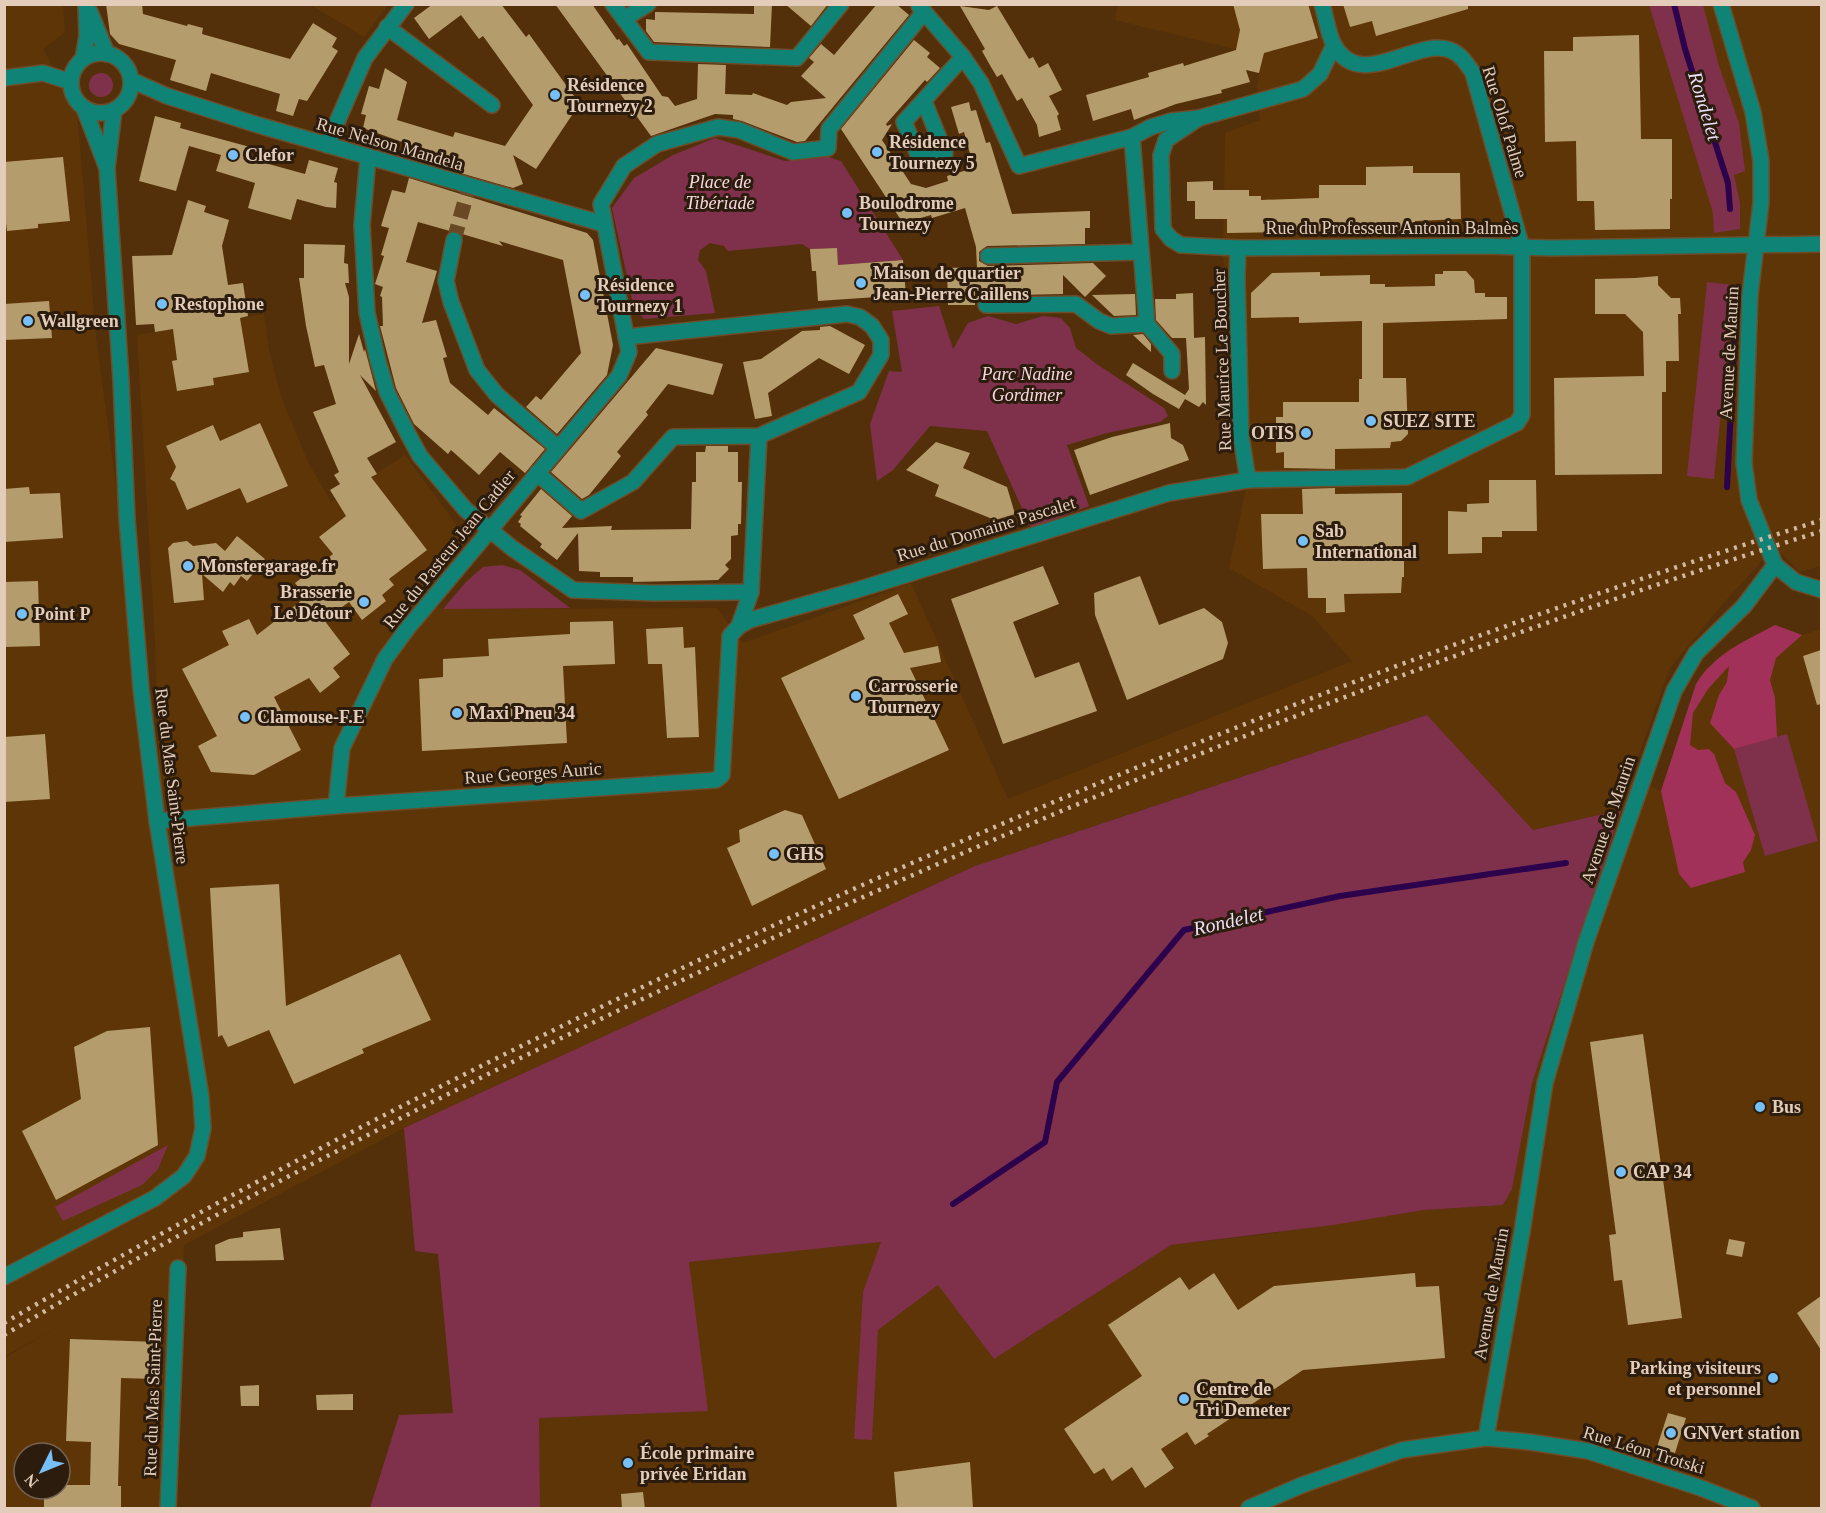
<svg xmlns="http://www.w3.org/2000/svg" width="1826" height="1513" viewBox="0 0 1826 1513" font-family="Georgia,serif">
	<rect width="100%" height="100%" fill="#53300a"/>
	<!-- built -->
	<g fill="#5e3506" fill-rule="evenodd">
		<path d="M 5,5 L 63,5 L 65,32 L 43,49 L 77,111 L 96,337 L 161,819 L 155,642 L 137,335 L 264,314 L 270,355 L 281,396 L 309,464 L 331,502 L 405,455 L 467,539 L 419,596 L 443,609 L 717,608 L 743,643 L 911,583 L 1008,799 L 1352,661 L 1312,616 L 1229,568 L 1248,480 L 1223,256 L 1225,133 L 1260,120 L 1257,87 L 1263,56 L 1115,20 L 1118,5 L 1821,5 L 1821,566 L 1800,572 L 1781,553 L 1762,561 L 1721,606 L 1670,668 L 1631,776 L 1661,791 L 1696,684 L 1705,670 L 1731,648 L 1775,625 L 1802,635 L 1821,629 L 1821,1508 L 540,1508 L 539,1418 L 707,1411 L 688,1262 L 882,1242 L 863,1292 L 854,1438 L 871,1440 L 878,1330 L 938,1285 L 994,1359 L 1171,1245 L 1260,1235 L 1424,1210 L 1503,1205 L 1512,1189 L 1532,1083 L 1620,810 L 1533,830 L 1427,715 L 975,866 L 404,1128 L 184,1245 L 176,1508 L 5,1508 L 4,1358 L 60,1326 L 5,1356 ZM 24,1453 L 60,1453 L 60,1489 L 24,1489 Z"/>
		<polygon points="311,5 388,5 364,37"/>
	</g>
	<!-- green -->
	<g fill="#7f314b">
		<polygon points="1649,5 1703,5 1719,66 1739,123 1745,171 1734,175 1740,203 1740,229 1714,233 1713,213"/>
		<circle cx="101" cy="85" r="12"/>
		<polygon points="715,138 785,161 825,156 841,161 903,260 838,265 837,248 810,249 802,244 728,251 724,246 710,243 700,250 698,260 706,271 715,313 644,319 634,308 612,208 634,178 673,155"/>
		<polygon points="1707,282 1734,285 1714,479 1687,476"/>
		<polygon points="939,306 953,349 968,323 988,316 1016,324 1043,316 1061,318 1070,328 1076,348 1098,365 1164,408 1168,416 1160,422 1107,433 1067,445 1089,506 1031,528 987,431 930,426 893,470 877,481 870,424 889,371 902,372 892,311"/>
		<polygon points="502,565 520,570 570,608 443,609 466,582 483,567"/>
		<polygon points="1427,715 1533,830 1621,810 1532,1083 1512,1189 1503,1205 1424,1210 1333,1225 1171,1245 994,1359 938,1285 878,1330 872,1440 854,1439 863,1292 881,1242 689,1262 708,1411 539,1418 540,1508 370,1508 399,1415 453,1413 438,1254 415,1251 404,1128 975,866"/>
		<polygon points="1787,734 1818,841 1765,856 1734,749"/>
		<polygon points="168,1145 158,1169 142,1185 63,1221 55,1207"/>
	</g>
	<!-- forest -->
	<path fill="#a2315a" d="M 1775,625 L 1802,635 L 1776,658 L 1770,680 L 1775,698 L 1777,737 L 1734,749 L 1710,723 L 1719,695 L 1727,682 L 1729,666 L 1708,689 L 1693,713 L 1690,745 L 1698,750 L 1709,749 L 1714,754 L 1725,783 L 1736,792 L 1755,835 L 1751,850 L 1743,862 L 1745,872 L 1691,888 L 1679,874 L 1661,791 L 1696,684 C 1714,654 1745,641 1775,625 Z"/>
	<g fill="none" stroke-linecap="round" stroke-linejoin="round">
		<!-- stream -->
		<g stroke="#2c024d" stroke-width="6">
			<polyline points="1674,4 1685,49 1728,183 1730,209"/>
			<polyline points="1727,487 1737,289"/>
			<polyline points="953,1204 1045,1142 1057,1082 1184,930 1340,896 1566,863"/>
		</g>
	</g>
	<!-- building -->
	<g fill="#b59c6c">
		<polygon points="106,4 142,4 143,14 187,26 188,24 203,28 202,34 290,59 313,23 337,38 332,47 338,51 307,101 299,99 293,116 276,111 280,94 211,73 206,91 170,80 176,60 119,44 110,34"/>
		<polygon points="433,4 501,4 526,37 529,34 574,96 574,112 536,169 513,155 523,184 513,188 415,160 415,158 401,154 405,143 363,128 366,115 361,114 369,86 379,89 385,68 407,82 397,120 453,137 455,132 505,146 533,105 483,36 479,39 461,15 429,39 414,18"/>
		<polygon points="555,4 592,4 617,40 619,39 624,46 627,44 662,96 668,97 675,106 697,99 698,64 726,65 725,94 752,95 753,93 787,105 791,102 826,98 801,76 814,62 809,58 821,44 834,55 877,4 896,4 909,15 805,141 797,142 742,121 733,119 733,115 715,114 651,136"/>
		<polygon points="754,4 772,4 770,47 654,42 646,31 646,19 655,20 655,12 754,14"/>
		<polygon points="785,4 828,4 811,26"/>
		<polygon points="1233,4 1308,4 1318,38 1264,53 1259,73 1246,70 1250,82 1221,90 1222,93 1176,104 1134,120 1131,109 1093,121 1086,95 1149,77 1148,73 1183,63 1184,66 1236,50 1240,30"/>
		<polygon points="1343,4 1468,4 1468,9 1376,36 1372,21 1350,27"/>
		<polygon points="960,6 989,10 997,6 1029,59 1033,57 1039,68 1048,63 1062,90 1049,96 1059,114 1057,116 1061,130 1039,137 1037,125 1022,98 1017,101 1002,74 997,77 991,67 982,51 985,49"/>
		<polygon points="1639,35 1641,139 1672,139 1672,199 1670,199 1670,229 1595,230 1594,201 1577,201 1576,141 1545,142 1544,51 1573,51 1573,37"/>
		<polygon points="914,40 930,53 927,57 940,68 927,82 925,80 886,124 887,126 892,124 882,140 911,184 926,188 948,181 947,176 974,168 964,132 959,134 951,107 969,102 971,111 976,110 986,143 990,142 1012,214 1090,211 1090,228 1085,228 1085,244 987,246 979,252 979,261 988,266 1093,263 1106,276 1085,297 1063,275 1063,294 1010,295 1009,290 975,291 975,305 948,305 947,268 977,267 976,247 965,208 932,218 931,215 903,223 841,129"/>
		<polygon points="155,116 181,123 180,128 250,147 247,158 305,174 309,160 338,168 334,182 337,183 336,208 326,207 297,199 291,220 248,208 255,183 216,171 221,155 189,146 176,191 139,181"/>
		<polygon points="63,157 70,221 38,224 38,228 7,231 6,223 4,223 4,162"/>
		<polygon points="1413,166 1413,173 1460,173 1461,219 1415,221 1415,230 1227,233 1227,219 1195,219 1195,201 1187,201 1187,182 1213,181 1213,190 1249,190 1249,196 1261,196 1261,200 1319,198 1319,185 1366,185 1366,167"/>
		<polygon points="409,178 587,233 593,240 613,345 607,375 557,434 526,407 536,396 541,400 581,353 563,260 499,241 503,246 462,234 456,231 450,231 418,222 406,262 437,271 422,323 436,320 447,357 443,358 450,383 488,415 494,408 545,449 525,473 500,452 479,475 451,450 448,454 414,424 396,388 380,326 383,326 382,297 380,296 383,287 375,284 384,256 381,255 389,228 381,226 392,190 405,193"/>
		<polygon points="188,200 206,206 204,212 229,220 222,246 228,285 243,283 248,316 240,318 249,372 213,378 214,385 177,391 172,361 177,360 173,329 155,332 154,324 136,325 132,256 172,255"/>
		<polygon points="304,244 345,245 344,263 348,264 349,283 345,283 349,297 349,364 359,334 364,352 365,349 376,391 360,375 396,442 367,458 377,474 371,477 427,550 389,579 394,585 382,595 386,601 362,620 349,602 324,620 350,654 333,668 340,677 320,693 309,678 274,697 301,750 254,775 211,772 198,746 217,736 182,669 229,645 222,631 249,619 257,635 306,597 295,583 333,554 319,537 346,516 330,490 340,484 334,475 339,472 313,412 336,404 324,365 315,367 306,326 299,278 304,278"/>
		<polygon points="837,248 838,265 903,260 906,295 818,301 816,271 812,271 810,249"/>
		<polygon points="1443,271 1466,271 1474,280 1475,293 1485,293 1485,297 1507,297 1507,319 1383,323 1383,378 1406,378 1408,434 1401,441 1391,442 1390,448 1335,449 1335,469 1284,468 1284,452 1276,453 1276,417 1283,417 1283,402 1359,402 1359,379 1362,379 1362,321 1299,323 1299,317 1251,318 1251,293 1272,273 1320,272 1320,276 1370,275 1370,284 1385,284 1385,287 1435,286 1435,274 1443,274"/>
		<polygon points="1658,276 1658,285 1671,298 1680,298 1681,314 1678,314 1679,361 1666,361 1666,392 1662,392 1662,474 1555,475 1554,378 1644,376 1643,332 1625,314 1595,314 1595,279 1635,278"/>
		<polygon points="1193,293 1194,338 1205,337 1206,405 1203,402 1199,407 1185,399 1179,409 1153,394 1126,375 1133,363 1185,395 1189,389 1186,338 1172,338 1156,320 1155,299 1176,299 1176,294"/>
		<polygon points="1135,294 1136,315 1114,316 1092,295"/>
		<polygon points="49,301 52,338 4,340 4,304"/>
		<polygon points="830,326 865,345 849,374 819,358 768,393 772,416 755,419 743,362 761,359 802,331 820,330 820,327"/>
		<polygon points="1143,334 1151,344 1151,352 1133,335"/>
		<polygon points="656,348 723,364 713,395 668,384 646,412 648,415 617,452 621,456 589,495 582,499 551,472"/>
		<polygon points="260,423 288,486 247,503 240,488 187,510 175,482 170,479 176,467 166,446 213,425 220,441"/>
		<polygon points="1170,423 1171,438 1183,445 1189,460 1090,495 1074,450 1112,437"/>
		<polygon points="936,442 970,453 963,468 1007,487 1015,514 995,520 935,496 939,485 906,470"/>
		<polygon points="706,446 728,446 728,452 738,452 738,482 742,482 741,524 738,524 738,535 731,536 731,559 725,565 729,569 718,580 633,582 633,577 600,577 600,572 579,571 578,533 557,560 540,547 542,544 520,526 521,524 518,522 522,516 520,515 541,489 572,516 562,528 612,526 611,530 691,529 692,482 696,482 696,452 705,452"/>
		<polygon points="1489,480 1536,480 1537,531 1502,531 1502,537 1482,537 1482,553 1448,554 1448,511 1467,512 1467,504 1489,503"/>
		<polygon points="29,487 30,494 60,493 63,538 4,542 4,489"/>
		<polygon points="1335,488 1335,494 1402,493 1402,561 1404,561 1404,577 1402,577 1401,593 1344,594 1345,612 1326,613 1326,598 1308,598 1307,568 1263,569 1261,514 1303,514 1302,489"/>
		<polygon points="237,536 265,559 247,581 241,576 234,586 230,582 223,592 202,574 204,600 174,603 168,548 173,543 187,541 193,546 216,543 225,551"/>
		<polygon points="1043,566 1059,604 1013,622 1035,678 1079,662 1097,711 1003,744 951,599"/>
		<polygon points="1140,576 1159,625 1204,608 1222,622 1228,643 1223,659 1127,700 1095,615 1094,593"/>
		<polygon points="38,581 40,646 4,647 4,582"/>
		<polygon points="898,594 908,614 889,623 904,653 938,646 941,662 910,668 949,750 839,799 781,678 865,639 853,615"/>
		<polygon points="613,621 615,664 563,666 567,743 422,751 419,679 443,677 443,659 489,656 488,639 570,634 570,622"/>
		<polygon points="683,627 684,648 695,647 699,737 667,738 662,664 648,664 646,629"/>
		<polygon points="1821,650 1821,704 1817,705 1803,656"/>
		<polygon points="45,734 50,799 4,802 4,737"/>
		<polygon points="785,810 802,815 826,869 752,906 727,848 740,842 739,830"/>
		<polygon points="279,884 286,1006 400,954 431,1020 362,1049 364,1053 294,1084 269,1030 228,1047 222,1035 218,1037 210,888"/>
		<polygon points="150,1027 158,1145 56,1200 22,1131 81,1099 74,1047 107,1031"/>
		<polygon points="1643,1034 1682,1318 1628,1325 1622,1280 1614,1281 1609,1235 1616,1234 1590,1042"/>
		<polygon points="280,1228 284,1260 216,1261 215,1245 229,1239 243,1237 243,1232"/>
		<polygon points="1729,1239 1745,1242 1742,1257 1726,1254"/>
		<polygon points="1214,1273 1238,1310 1274,1286 1415,1273 1416,1287 1439,1286 1445,1358 1303,1370 1207,1434 1209,1436 1195,1445 1187,1432 1161,1449 1174,1468 1145,1488 1132,1467 1112,1481 1104,1468 1094,1474 1064,1429 1142,1376 1108,1325 1180,1277 1189,1290"/>
		<polygon points="1821,1296 1821,1350 1797,1313"/>
		<polygon points="70,1339 159,1342 155,1379 121,1378 118,1486 121,1486 121,1509 44,1509 44,1489 60,1489 60,1485 90,1485 91,1442 66,1441"/>
		<polygon points="259,1385 259,1406 241,1406 240,1386"/>
		<polygon points="353,1394 353,1410 317,1410 316,1395"/>
		<polygon points="1668,1413 1686,1418 1675,1453 1657,1447"/>
		<polygon points="970,1462 973,1509 897,1509 894,1472"/>
		<polygon points="643,1492 645,1509 622,1509 621,1494"/>
	</g>
	<g fill="none" stroke-linecap="round" stroke-linejoin="round">
		<!-- minor-tunnel -->
		<polyline stroke="#694824" stroke-width="15" stroke-dasharray="15 8" stroke-linecap="butt" points="454,240 469,186"/>
		<defs>
			<g id="minor">
				<polyline points="613,4 649,52 797,58 841,4"/>
				<polyline points="1721,4 1753,112 1761,161 1761,203 1750,295 1744,463 1749,500 1775,565"/>
				<polyline points="919,6 963,57 981,83 1019,166 1132,137 1151,127 1171,121 1199,118 1303,89 1320,74 1334,45"/>
				<polyline points="90,12 107,54"/>
				<polyline points="624,19 648,4"/>
				<polyline points="387,27 492,105"/>
				<circle cx="101" cy="83" r="30"/>
				<polyline points="83,59 87,36 86,4"/>
				<polyline points="4,78 43,73 71,82"/>
				<polyline points="131,80 167,96 258,125 604,224"/>
				<polyline points="924,101 945,153 919,157 904,122 963,57"/>
				<polyline points="84,108 107,168"/>
				<polyline points="1199,118 1166,140 1161,155 1163,229 1171,239 1181,245 1238,248 1487,246 1551,248 1822,244"/>
				<polyline points="1132,137 1147,324"/>
				<polyline points="327,145 365,58 406,4"/>
				<polyline points="368,158 362,225 367,313 378,361 387,392 408,434 420,456 466,510 512,548 573,590 654,593 751,592"/>
				<polyline points="454,240 446,281 451,302 477,370 497,395 558,448"/>
				<path d="M 1238,248 L 1237,277 L 1241,436 L 1248,480 L 1407,477 L 1517,423 L 1522,415 L 1522,248 L 1473,73 C 1467,64 1461,54 1450,50 C 1415,37 1361,93 1334,45 C 1328,34 1326,17 1322,4"/>
				<polyline points="988,256 1141,252"/>
				<polyline points="986,305 1076,304 1099,321 1111,326 1147,324"/>
				<polyline points="1147,324 1172,354 1172,371"/>
				<polyline points="537,473 581,511 633,482 673,437 759,436 859,392 881,355 881,340 872,326 860,317 847,314 626,337"/>
				<polyline points="1775,565 1796,582 1822,590"/>
				<polyline points="739,626 750,620 857,590 1169,493 1248,480"/>
				<polyline points="336,806 342,748 385,659 407,629 619,376 629,352 601,204 624,166 657,144 718,127 739,130 793,152 828,148 829,129 924,12"/>
				<polyline points="157,821 336,806 716,780 722,775 730,636 739,626 751,592 759,436"/>
				<polyline points="4,1277 155,1198 184,1176 197,1156 203,1128 201,1097 157,821 141,689 127,519 121,380 107,168 114,110"/>
				<polyline points="1486,1438 1522,1232 1545,1083 1586,942 1674,691 1696,653 1744,606 1775,565"/>
				<polyline points="168,1508 178,1268"/>
				<polyline points="1249,1508 1302,1485 1402,1450 1486,1438 1530,1442 1588,1451 1701,1488 1752,1508"/>
			</g>
		</defs>
		<!-- minor casing -->
		<use href="#minor" stroke="#6d4c2a" stroke-width="18"/>
		<!-- minor -->
		<use href="#minor" stroke="#0f8476" stroke-width="15"/>
		<!-- rail -->
		<g stroke="#d1b9a4" stroke-width="4.5" stroke-dasharray="3 6" stroke-linecap="butt">
			<path d="M 4,1323 C 186,1217 372,1119 560,1027 C 967,827 1389,656 1822,520"/>
			<path d="M 4,1335 C 237,1198 479,1075 723,961 C 1080,795 1446,649 1822,531"/>
		</g>
	</g>
	<!-- markers -->
	<g fill="#76c0f7" stroke="#2c1c0e" stroke-width="2">
		<circle cx="555" cy="95" r="6"/>
		<circle cx="877" cy="152" r="6"/>
		<circle cx="233" cy="155" r="6"/>
		<circle cx="847" cy="213" r="6"/>
		<circle cx="861" cy="283" r="6"/>
		<circle cx="585" cy="295" r="6"/>
		<circle cx="162" cy="304" r="6"/>
		<circle cx="28" cy="321" r="6"/>
		<circle cx="1371" cy="421" r="6"/>
		<circle cx="1306" cy="433" r="6"/>
		<circle cx="1303" cy="541" r="6"/>
		<circle cx="188" cy="566" r="6"/>
		<circle cx="364" cy="602" r="6"/>
		<circle cx="22" cy="614" r="6"/>
		<circle cx="856" cy="696" r="6"/>
		<circle cx="457" cy="713" r="6"/>
		<circle cx="245" cy="717" r="6"/>
		<circle cx="774" cy="854" r="6"/>
		<circle cx="1760" cy="1107" r="6"/>
		<circle cx="1621" cy="1172" r="6"/>
		<circle cx="1773" cy="1378" r="6"/>
		<circle cx="1184" cy="1399" r="6"/>
		<circle cx="1671" cy="1433" r="6"/>
		<circle cx="628" cy="1463" r="6"/>
	</g>
	<g text-anchor="middle" stroke-width="6" stroke-linejoin="round" paint-order="stroke">
		<!-- poi labels -->
		<g font-size="18" font-weight="bold" fill="#e3cdba" stroke="#2c1c0e" text-anchor="start">
			<text x="567" y="91">Résidence<tspan x="567" dy="21">Tournezy 2</tspan></text>
			<text x="889" y="148">Résidence<tspan x="889" dy="21">Tournezy 5</tspan></text>
			<text x="245" y="161">Clefor</text>
			<text x="859" y="209">Boulodrome<tspan x="859" dy="21">Tournezy</tspan></text>
			<text x="873" y="279">Maison de quartier<tspan x="873" dy="21">Jean-Pierre Caillens</tspan></text>
			<text x="597" y="291">Résidence<tspan x="597" dy="21">Tournezy 1</tspan></text>
			<text x="174" y="310">Restophone</text>
			<text x="40" y="327">Wallgreen</text>
			<text x="1383" y="427">SUEZ SITE</text>
			<text x="1294" y="439" text-anchor="end">OTIS</text>
			<text x="1315" y="537">Sab<tspan x="1315" dy="21">International</tspan></text>
			<text x="200" y="572">Monstergarage.fr</text>
			<text x="352" y="598" text-anchor="end">Brasserie<tspan x="352" dy="21">Le Détour</tspan></text>
			<text x="34" y="620">Point P</text>
			<text x="868" y="692">Carrosserie<tspan x="868" dy="21">Tournezy</tspan></text>
			<text x="469" y="719">Maxi Pneu 34</text>
			<text x="257" y="723">Clamouse-F.E</text>
			<text x="786" y="860">GHS</text>
			<text x="1772" y="1113">Bus</text>
			<text x="1633" y="1178">CAP 34</text>
			<text x="1761" y="1374" text-anchor="end">Parking visiteurs<tspan x="1761" dy="21">et personnel</tspan></text>
			<text x="1196" y="1395">Centre de<tspan x="1196" dy="21">Tri Demeter</tspan></text>
			<text x="1683" y="1439">GNVert station</text>
			<text x="640" y="1459">École primaire<tspan x="640" dy="21">privée Eridan</tspan></text>
		</g>
		<!-- street labels -->
		<g font-size="18" fill="#e3cdba" stroke="#2c1c0e">
			<text transform="translate(1505 122) rotate(73)" y="6">Rue Olof Palme</text>
			<text transform="translate(390 144) rotate(16)" y="6">Rue Nelson Mandela</text>
			<text x="1392" y="234">Rue du Professeur Antonin Balmès</text>
			<text transform="translate(1729 353) rotate(-87)" y="6">Avenue de Maurin</text>
			<text transform="translate(1222 360) rotate(-92)" y="6">Rue Maurice Le Boucher</text>
			<text transform="translate(986 529) rotate(-17)" y="6">Rue du Domaine Pascalet</text>
			<text transform="translate(449 549) rotate(-51)" y="6">Rue du Pasteur Jean Cadier</text>
			<text transform="translate(533 773) rotate(-4)" y="6">Rue Georges Auric</text>
			<text transform="translate(172 776) rotate(83)" y="6">Rue du Mas Saint-Pierre</text>
			<text transform="translate(1608 820) rotate(-71)" y="6">Avenue de Maurin</text>
			<text transform="translate(1491 1294) rotate(-80)" y="6">Avenue de Maurin</text>
			<text transform="translate(153 1388) rotate(-88)" y="6">Rue du Mas Saint-Pierre</text>
			<text transform="translate(1644 1450) rotate(17)" y="6">Rue Léon Trotski</text>
		</g>
		<!-- park labels -->
		<g font-size="18" font-style="italic" fill="#f8d8e0" stroke="#2c1c0e">
			<text x="720" y="188">Place de<tspan x="720" dy="21">Tibériade</tspan></text>
			<text x="1027" y="380">Parc Nadine<tspan x="1027" dy="21">Gordimer</tspan></text>
		</g>
		<!-- water labels -->
		<g font-size="20" font-style="italic" fill="#e8dff9" stroke="#2c1c0e">
			<text transform="translate(1705 106) rotate(73)" y="7">Rondelet</text>
			<text transform="translate(1228 921) rotate(-13)" y="7">Rondelet</text>
		</g>
	</g>
	<!-- border -->
	<rect width="1826" height="1513" fill="none" stroke="#e3cdba" stroke-width="12"/>
	<!-- north arrow -->
	<g transform="translate(42 1471) rotate(227)"><circle r="28" fill="#2c1c0e" stroke="#756353" stroke-width="1.5"/>
	<path d="M0-4.5L10 22L0 15L-10 22Z" fill="#76c0f7"/>
	<text y="-9" font-size="16" font-weight="bold" text-anchor="middle" fill="#e3cdba">N</text>
	</g>
</svg>
